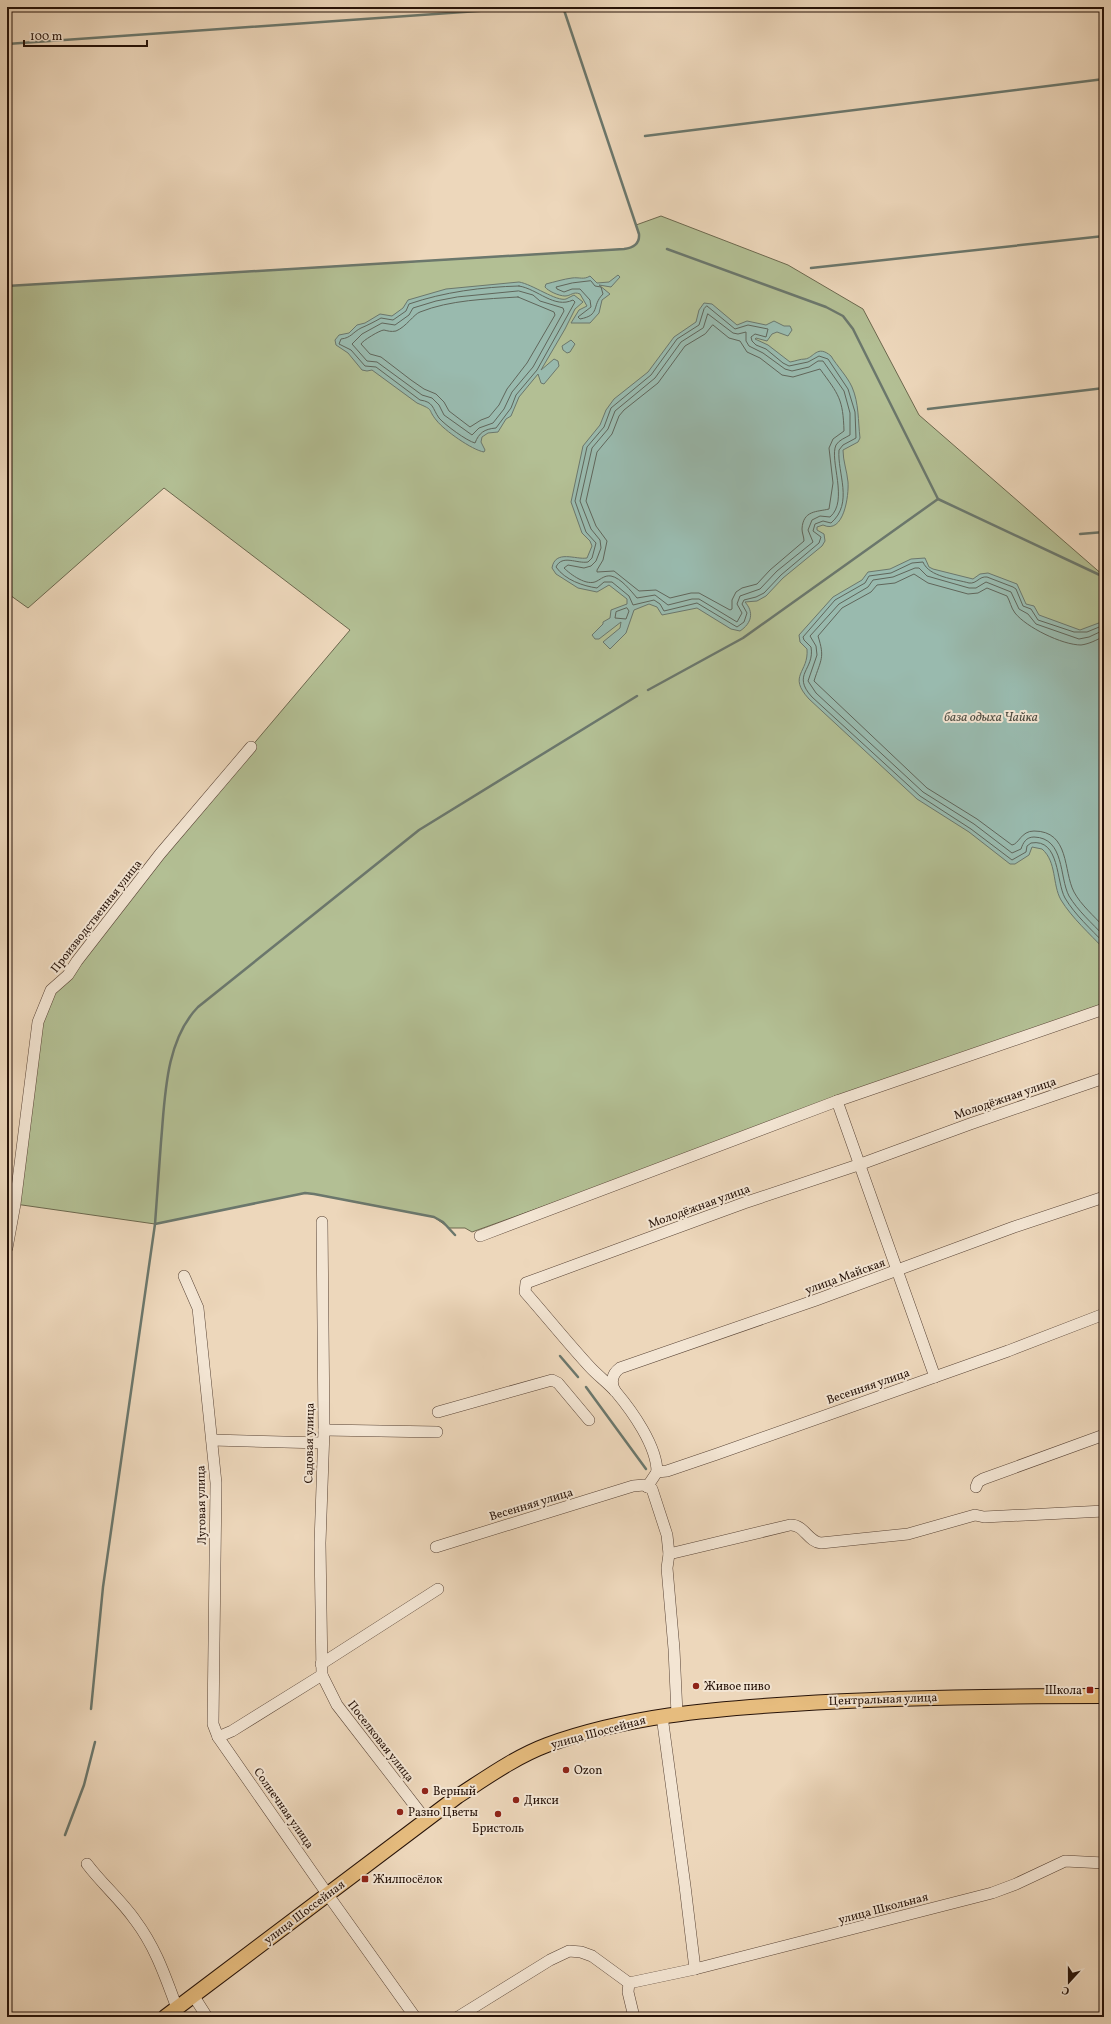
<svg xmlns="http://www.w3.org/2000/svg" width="1111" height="2024" viewBox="0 0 1111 2024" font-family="Vollkorn,serif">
	<rect width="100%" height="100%" fill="#edd7bb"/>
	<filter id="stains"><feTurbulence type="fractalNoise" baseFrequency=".005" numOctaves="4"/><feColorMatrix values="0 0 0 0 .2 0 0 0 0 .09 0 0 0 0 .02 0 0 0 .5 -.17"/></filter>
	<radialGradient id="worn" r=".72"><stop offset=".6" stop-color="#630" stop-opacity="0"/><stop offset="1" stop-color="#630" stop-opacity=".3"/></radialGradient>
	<!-- green -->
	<path fill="#b3bf94" stroke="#6c684e" d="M 661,216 L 788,265 L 863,309 L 919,415 L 1104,576 L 1104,1009 L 837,1101 L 472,1232 L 465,1228 L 449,1228 L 434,1217 L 314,1194 L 305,1193 L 155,1224 L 15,1204 L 44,1006 L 251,747 L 350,630 L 164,488 L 28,608 L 7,593 L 7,286 L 624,249 C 640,247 641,238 636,225 Z"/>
	<!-- water -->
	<g fill="#99baae" stroke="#6b776c">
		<path d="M 618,275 L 620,277 L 611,287 L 599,285 L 610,294 L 602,300 L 599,313 L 590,323 L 571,323 L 579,310 L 587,306 L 580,294 C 573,291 571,296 565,296 C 559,296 548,291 545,287 L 546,284 C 554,282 564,279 572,278 C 579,277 584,280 590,276 L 597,283 L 609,282 Z"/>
		<path d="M 519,282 C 532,284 557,302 566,299 C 569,298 571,296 574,295 L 583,302 L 575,309 L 565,329 L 541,370 L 554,359 L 558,361 L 559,366 L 544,384 L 541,383 L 538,374 L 519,397 L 511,416 L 506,419 L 498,432 L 488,433 L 482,437 L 481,442 L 485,450 L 484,452 C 472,450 444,430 437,421 C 426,408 436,411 417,403 L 372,370 L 367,371 L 362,370 L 348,353 L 336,345 L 335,340 L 339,335 L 349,333 L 357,325 L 365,323 L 380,314 L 392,316 L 403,308 L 408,300 L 446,289 Z"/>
		<path d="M 704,303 L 712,304 L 737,325 L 747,321 L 766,325 L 774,321 L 784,326 L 790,326 L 792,330 L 788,336 L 777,332 L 772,334 L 767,341 L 756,338 L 755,339 L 768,345 L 790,362 C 796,361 800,359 805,359 C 814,358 817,344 831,356 C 837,366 847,376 852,387 C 859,403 858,421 860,438 L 858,442 L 843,450 C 843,461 847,471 848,482 C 849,495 844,535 823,525 L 817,527 L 817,530 L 824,534 L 825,541 L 822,546 L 783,578 L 766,596 L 757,601 L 745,602 C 754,612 752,623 740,631 L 731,629 L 697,608 L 662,615 L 657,607 L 649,604 L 634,610 L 626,633 L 610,649 L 603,642 L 620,628 L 621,622 L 599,639 L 595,639 L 592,635 L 603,624 L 603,622 L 610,618 L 611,610 L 627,604 L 627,599 L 609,585 L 597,592 L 578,588 L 556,574 L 552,568 C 555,549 576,560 587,558 L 592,546 L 590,541 L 582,533 L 571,502 L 583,446 L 600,425 L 606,410 L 614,399 L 648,372 L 674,337 L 696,322 L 699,310 Z"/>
		<polygon points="571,340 575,344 570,352 567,353 563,350 562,346"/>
		<path d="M 925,558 L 929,567 L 933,569 L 973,579 L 980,574 L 988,573 L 1017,584 L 1026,604 L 1034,606 L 1039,615 L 1080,630 L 1104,621 L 1104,949 C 1090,934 1072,918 1061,900 C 1052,884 1057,862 1042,849 L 1032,847 L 1029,855 L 1015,864 L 1010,864 L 969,832 L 917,799 L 809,699 C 787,675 809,673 807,649 L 800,642 L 799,635 L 833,597 L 862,580 L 868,572 L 890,569 L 911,559 Z"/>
	</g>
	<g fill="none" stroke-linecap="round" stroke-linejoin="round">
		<!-- shore -->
		<g stroke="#60665b" stroke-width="1">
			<path d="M 591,281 L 595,286 L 601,287 L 603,294 C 591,306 601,315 580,319 L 578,317 L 591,307 L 590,300 L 580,289 L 572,289 L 564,292 L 557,289 L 556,287 L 572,283 Z"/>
			<path d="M 519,286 C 538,289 554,309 573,300 L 575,302 L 537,370 L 516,395 L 511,408 L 496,428 C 484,429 479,433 475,443 C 467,441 445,425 439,418 C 432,408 434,402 420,400 L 376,367 L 365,366 L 351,350 L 339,344 L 341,339 C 351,338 353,332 361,328 C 368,325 374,322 381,318 L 393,320 L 406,311 L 409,304 C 444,292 482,287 519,286 Z"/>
			<polygon points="519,291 533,295 540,301 563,308 564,311 533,367 512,392 504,409 493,423 479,428 472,435 444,415 439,405 432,398 422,395 377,362 367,361 352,344 362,334 382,323 395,325 409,315 413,308 436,301 457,297"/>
			<path d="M 518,297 L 554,312 L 555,315 L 527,363 L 507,389 L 499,405 L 489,417 L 481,420 L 470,427 L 449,411 L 444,402 L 436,394 L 424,389 L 411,380 L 381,357 L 370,354 L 361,344 C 362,341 380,330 384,330 C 388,331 391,332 396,331 C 406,327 414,314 420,312 C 450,300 486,299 518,297 Z"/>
			<path d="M 707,306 L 735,329 L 748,325 L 768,329 L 766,337 L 755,334 L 751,337 L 752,341 L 756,345 L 766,349 L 783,363 L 789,366 L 808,362 L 819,356 L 828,359 L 848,389 L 855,412 L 856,438 L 843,445 L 839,450 C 837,473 854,503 831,523 L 823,521 L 815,524 L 813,531 L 821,537 L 819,543 L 781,575 L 764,593 L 756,597 L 744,600 L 742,604 L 747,613 L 744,622 L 737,627 L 697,603 L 664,611 L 660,604 L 654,600 L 633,605 L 629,596 L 612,582 L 604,582 L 597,588 C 583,586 565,580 556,567 C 562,554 577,564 588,562 L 592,558 L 596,543 L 586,532 L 575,501 L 587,447 L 604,427 L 611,408 L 651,375 L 677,339 L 699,325 L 704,309 Z"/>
			<path d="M 708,314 L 733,333 L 738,334 L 746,332 L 746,341 L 749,346 L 763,353 L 785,369 L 792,371 L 809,367 L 818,361 L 823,361 L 844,391 L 850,413 L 850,435 C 845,438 839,440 836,445 C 829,460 849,501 830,517 L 820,516 L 812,520 L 808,530 L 813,542 L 777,571 L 760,589 L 740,596 L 737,604 L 742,613 L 737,622 L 699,599 L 692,599 L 668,605 L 655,595 L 637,598 C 631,591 621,578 611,576 C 605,575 601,579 597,581 C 587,587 570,574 564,568 L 568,565 L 584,568 L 591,566 L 596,561 L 601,548 L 600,540 L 591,529 L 580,501 L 592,448 L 608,429 L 615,411 L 655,378 L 681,342 L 703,328 Z"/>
			<path d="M 713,325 L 729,338 L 740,341 L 747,352 L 760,358 L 782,375 L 793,377 L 820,369 C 839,395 843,399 844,431 L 833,439 L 829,448 L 833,483 L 829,509 C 817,512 803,510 802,529 C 802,533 804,537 804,541 L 770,570 L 757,584 L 742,588 L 736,592 L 732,600 L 732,609 L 730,610 L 699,593 L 691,593 L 670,598 L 656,590 L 639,591 L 614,571 L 597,572 L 597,570 L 603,560 L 607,541 L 596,526 L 586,501 L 597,452 L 612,434 L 619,416 L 624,410 L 658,383 L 685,346 L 705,334 Z"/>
			<polygon points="627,608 629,611 626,619 615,618 616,612"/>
			<path d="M 1104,625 L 1087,632 L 1074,632 L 1038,620 L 1031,609 L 1023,606 L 1016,589 L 1013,587 L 987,577 C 979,576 977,584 969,583 C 955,579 929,577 923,562 L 912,563 L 891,573 L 869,576 L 865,583 L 835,600 L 803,637 L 804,640 L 811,647 C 815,670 791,674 812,697 L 920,796 L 971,829 L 1012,860 L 1026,852 L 1027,846 L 1031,843 C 1060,838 1056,882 1065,898 C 1075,915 1091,929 1104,943"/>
			<path d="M 1104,630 L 1089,637 L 1079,639 L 1036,624 L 1028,614 L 1019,609 L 1011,592 L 986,582 L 976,588 L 969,588 L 927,576 L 919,568 L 915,568 L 893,577 L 873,580 L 868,587 L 839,604 L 810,636 L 816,646 L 817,655 L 808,681 L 816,693 L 923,792 L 974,824 L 1012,853 L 1021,849 C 1023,843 1026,837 1034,837 C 1065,838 1059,877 1069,896 C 1078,911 1092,923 1104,936"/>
			<path d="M 1104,636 C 1097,640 1089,644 1081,645 C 1062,645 1026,627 1015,613 C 1011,608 1010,601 1007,596 L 987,588 L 978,593 L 968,594 L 928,583 L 914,574 L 895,583 L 877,585 L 871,592 L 842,608 L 818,636 C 825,658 821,659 814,681 L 927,788 L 977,819 L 1012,845 C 1019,844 1021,831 1034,831 C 1070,831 1063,871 1074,892 C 1081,905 1094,916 1104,927"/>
		</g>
		<!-- stream -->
		<g stroke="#6b776c" stroke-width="2.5">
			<polyline points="7,44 535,7"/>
			<polyline points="645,136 1104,79"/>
			<polyline points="667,249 826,307 843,316 853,329 938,499 1104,577"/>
			<polyline points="811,268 1104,236"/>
			<path d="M 7,286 L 624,249 C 632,248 640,245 639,234 L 563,7"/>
			<polyline points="928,409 1104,388"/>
			<polyline points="1080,534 1104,532"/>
			<polyline points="648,690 743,638 938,499"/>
			<path d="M 455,1235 L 443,1222 L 434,1217 L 314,1194 L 305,1193 L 155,1224 C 157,1196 159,1169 161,1142 C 165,1098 165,1041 198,1007 L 419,830 L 637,696"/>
			<polyline points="560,1356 578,1377"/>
			<polyline points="586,1387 646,1469"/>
			<polyline points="91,1709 103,1587 155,1224"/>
			<polyline points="65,1835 84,1785 95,1742"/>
		</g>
		<defs>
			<g id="minor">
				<polyline points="837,1101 935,1377"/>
				<polyline points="322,1222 324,1430 320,1543 322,1675 337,1705 426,1820"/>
				<polyline points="480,1236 837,1101 1104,1009"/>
				<polyline points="7,1248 15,1204 38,1022 51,990 68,975 77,961 160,854 251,747"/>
				<polyline points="184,1276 198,1308 216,1483 213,1724 218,1737 328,1895 415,2017"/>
				<path d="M 615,1391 C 610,1382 612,1374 620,1368 L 816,1300 L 1014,1227 L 1104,1197"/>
				<polyline points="438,1412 552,1380 558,1383 589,1420"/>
				<polyline points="324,1430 437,1432"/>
				<polyline points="212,1440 323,1443"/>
				<path d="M 657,1472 C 657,1446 632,1411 616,1392 C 608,1383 597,1375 589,1366 C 567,1342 547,1317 525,1292 L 526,1283 L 744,1203 L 861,1164 L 970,1124 L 1104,1078"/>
				<polyline points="647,1487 657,1472 667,1471 717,1454 1008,1351 1104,1314"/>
				<polyline points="976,1487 978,1482 983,1479 1104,1435"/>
				<polyline points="436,1547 633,1486 644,1485 652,1489 667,1535 669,1554 667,1568 674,1649 677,1714"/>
				<path d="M 669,1554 L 790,1525 C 804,1524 808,1542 821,1543 L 908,1534 L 975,1515 L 984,1517 L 1104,1511"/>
				<polyline points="321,1664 438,1589"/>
				<polyline points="662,1716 685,1886 695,1969"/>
				<polyline points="218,1737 232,1731 322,1675"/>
				<path d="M 87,1864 C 102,1884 121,1900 135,1920 C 156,1948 165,1976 177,2008"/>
				<polyline points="629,1983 695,1969 992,1893 1016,1884 1065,1861 1104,1863"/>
				<polyline points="629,1983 628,1992 634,2017"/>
				<polyline points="193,1995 207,2017"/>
				<polyline points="458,2017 550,1960 569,1951 581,1952 592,1956 629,1983"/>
			</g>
			<path id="major" d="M 165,2017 L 458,1796 C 486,1778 515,1757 547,1745 C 627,1716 710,1709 793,1704 C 897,1697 1000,1696 1104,1696"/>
		</defs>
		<!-- minor casing -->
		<use href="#minor" stroke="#584335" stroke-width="12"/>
		<!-- major casing -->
		<use href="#major" stroke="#261208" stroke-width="16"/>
		<!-- minor -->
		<use href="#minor" stroke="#f3e5d3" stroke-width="11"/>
		<!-- major -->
		<use href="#major" stroke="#e6bc7e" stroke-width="14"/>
	</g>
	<!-- markers -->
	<g fill="#8f2418" stroke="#f3e5d3" stroke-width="1.5">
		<circle cx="696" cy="1686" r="4"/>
		<rect x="1086" y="1686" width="8" height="8" rx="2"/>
		<circle cx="566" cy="1770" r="4"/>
		<circle cx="425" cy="1791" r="4"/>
		<circle cx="516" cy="1800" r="4"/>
		<circle cx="400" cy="1812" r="4"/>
		<circle cx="498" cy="1814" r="4"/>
		<rect x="361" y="1875" width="8" height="8" rx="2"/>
	</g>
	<g text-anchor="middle" stroke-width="4" stroke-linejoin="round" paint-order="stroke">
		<!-- street labels -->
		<g font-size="12" fill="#261208" stroke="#f3e5d3">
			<text transform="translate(96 916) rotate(-52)" y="4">Производственная улица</text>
			<text transform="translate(1005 1098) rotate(-19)" y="4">Молодёжная улица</text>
			<text transform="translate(699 1206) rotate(-20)" y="4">Молодёжная улица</text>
			<text transform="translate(845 1276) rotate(-20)" y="4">улица Майская</text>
			<text transform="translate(868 1386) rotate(-19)" y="4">Весенняя улица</text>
			<text transform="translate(309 1443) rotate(-89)" y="4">Садовая улица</text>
			<text transform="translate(531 1504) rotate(-17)" y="4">Весенняя улица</text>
			<text transform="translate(201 1505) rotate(-91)" y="4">Луговая улица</text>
			<text transform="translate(883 1699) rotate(-2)" y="4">Центральная улица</text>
			<text transform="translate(598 1732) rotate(-15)" y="4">улица Шоссейная</text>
			<text transform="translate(381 1741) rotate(52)" y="4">Поселковая улица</text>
			<text transform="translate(284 1808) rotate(55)" y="4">Солнечная улица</text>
			<text transform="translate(883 1908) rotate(-15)" y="4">улица Школьная</text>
			<text transform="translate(304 1912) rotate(-37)" y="4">улица Шоссейная</text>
		</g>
		<!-- poi labels -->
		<g font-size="12" fill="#261208" stroke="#f3e5d3" text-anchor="start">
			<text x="704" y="1690">Живое пиво</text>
			<text x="1082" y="1694" text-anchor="end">Школа</text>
			<text x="574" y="1774">Ozon</text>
			<text x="433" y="1795">Верный</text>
			<text x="524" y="1804">Дикси</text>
			<text x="408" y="1816">Разно Цветы</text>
			<text x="498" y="1832" text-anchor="middle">Бристоль</text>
			<text x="373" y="1883">Жилпосёлок</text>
		</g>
		<!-- water labels -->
		<g font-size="13" font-style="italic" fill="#4e4d42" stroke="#f3e5d3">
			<text x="991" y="721">база одыха Чайка</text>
		</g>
	</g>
	<!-- margin -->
	<rect width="1111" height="2024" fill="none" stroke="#edd7bb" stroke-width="24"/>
	<rect x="8" y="8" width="1095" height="2008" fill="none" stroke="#261208" stroke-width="2"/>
	<rect x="12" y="12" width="1087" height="2000" fill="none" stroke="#261208"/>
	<!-- north arrow -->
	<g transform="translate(1069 1982) rotate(201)" stroke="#f3e5d3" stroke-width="3" paint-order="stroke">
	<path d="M0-3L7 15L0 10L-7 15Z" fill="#261208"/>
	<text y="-6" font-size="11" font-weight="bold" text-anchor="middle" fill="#261208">С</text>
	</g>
	<!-- scale -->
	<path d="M24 40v6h123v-6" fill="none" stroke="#261208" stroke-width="2"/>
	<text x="30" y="40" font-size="12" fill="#261208" stroke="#f3e5d3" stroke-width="3" paint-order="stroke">100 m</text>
	<rect width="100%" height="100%" filter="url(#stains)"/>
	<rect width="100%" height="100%" fill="url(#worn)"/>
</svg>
